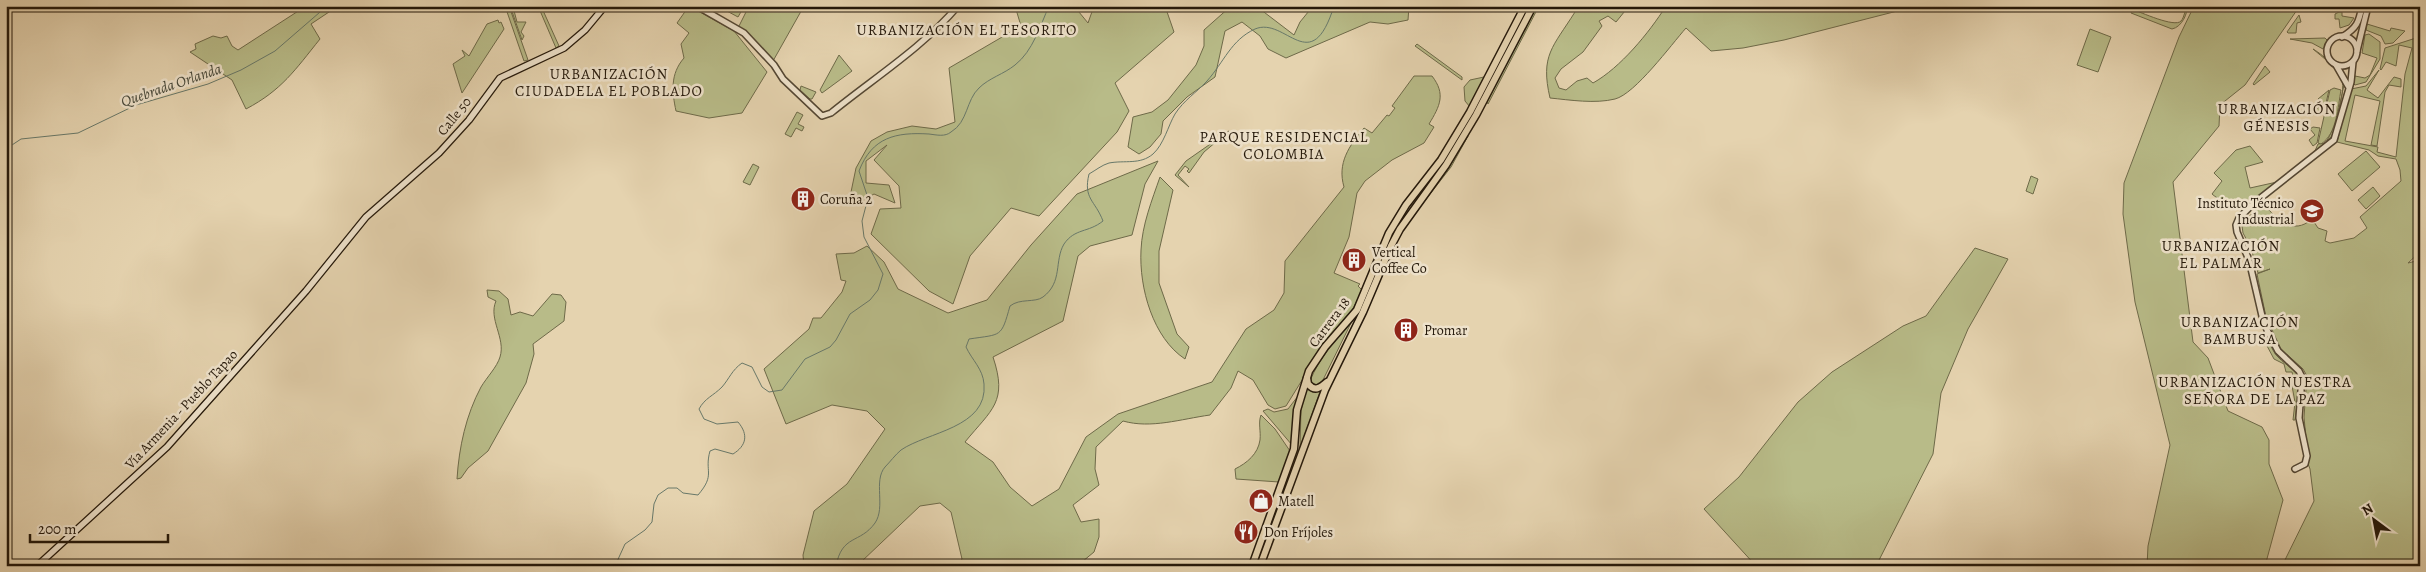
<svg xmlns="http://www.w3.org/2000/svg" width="2426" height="572" viewBox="0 0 2426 572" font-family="Alegreya,serif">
	<rect width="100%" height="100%" fill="#e5d3af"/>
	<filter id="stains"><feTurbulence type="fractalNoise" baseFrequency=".004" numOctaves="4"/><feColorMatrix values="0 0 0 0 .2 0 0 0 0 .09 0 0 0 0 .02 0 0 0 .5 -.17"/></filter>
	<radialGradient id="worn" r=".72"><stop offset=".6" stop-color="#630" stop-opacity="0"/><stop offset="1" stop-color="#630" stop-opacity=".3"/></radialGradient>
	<!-- green -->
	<g fill="#b8bb88" stroke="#6e6a49">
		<path d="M 306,6 L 338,6 L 311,24 L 320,39 C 295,70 282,90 246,109 L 232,80 L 190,52 L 196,49 L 195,44 L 213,36 L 221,38 L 227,36 L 232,46 L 238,50 Z"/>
		<polygon points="505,6 509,6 528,60 524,61"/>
		<polygon points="510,6 513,7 517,22 526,22 521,32 524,36 522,40"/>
		<polygon points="538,6 541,6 559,46 556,48"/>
		<path d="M 689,6 L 734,31 L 767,72 L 742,113 L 709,118 L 676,111 C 672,92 670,74 684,58 L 681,44 L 689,33 L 677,23 Z"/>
		<polygon points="728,6 735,6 742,10 738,17 725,10"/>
		<polygon points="749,6 804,6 773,61 739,26"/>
		<polygon points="1015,6 1074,6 1088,23 1094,6 1165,6 1174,32 1115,83 1129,111 1117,132 1039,216 1011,208 970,256 953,304 929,291 871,234 880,209 901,208 899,186 874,160 887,145 866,161 866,183 889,185 895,203 874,194 857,204 851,192 856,168 871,141 887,132 912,126 936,129 955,122 949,68 1021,26"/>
		<polygon points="1231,6 1256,6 1294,35 1300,22 1313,6 1409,6 1408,20 1388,24 1370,22 1286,58 1268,49 1260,36 1242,22 1225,31 1215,77 1187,97 1163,121 1161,134 1150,147 1139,154 1128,147 1133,117 1152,112 1168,100 1196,65 1204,46 1204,30"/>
		<polygon points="1535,6 1539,6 1488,104 1487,102"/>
		<path d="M 1581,6 L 1629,6 L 1616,22 L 1608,16 L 1599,21 L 1602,26 L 1583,52 L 1561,69 L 1555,78 L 1559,88 L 1566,90 L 1577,81 L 1587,78 L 1593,83 C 1620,68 1649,33 1666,6 L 1917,6 L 1784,40 L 1743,48 L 1711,51 L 1686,28 C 1671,45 1635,94 1615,99 C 1595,104 1570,100 1550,98 C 1540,55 1553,47 1575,12 Z"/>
		<path d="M 2187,6 C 2188,13 2182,27 2172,29 L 2131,13 L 2132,9 C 2140,12 2175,28 2181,21 C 2184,18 2185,10 2187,6 Z"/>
		<polygon points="2194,6 2304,6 2297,10 2245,85 2220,105 2219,126 2173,182 2193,342 2208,358 2228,411 2262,427 2269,440 2269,464 2283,500 2265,566 2147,566 2148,546 2170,445 2135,302 2123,214 2124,183 2179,37"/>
		<polygon points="2339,12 2342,12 2342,16 2354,18 2349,25 2340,28 2339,19 2335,19 2335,14"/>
		<polygon points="2299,15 2301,22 2297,23 2296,33 2288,33 2287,32"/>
		<polygon points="498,20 499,23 501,22 504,29 462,93 453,64 465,56 462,50 469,56 487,24"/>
		<polygon points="2367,24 2390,31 2391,28 2405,31 2393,43 2385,44 2381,36 2366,30"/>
		<polygon points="2090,29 2111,37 2098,72 2077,65"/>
		<polygon points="2369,34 2380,42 2380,59 2366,82 2355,85 2353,83 2355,76 2365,78 2370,75 2377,58 2362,53 2365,35"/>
		<path d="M 2419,37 L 2420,252 L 2408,263 L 2420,260 L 2420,566 L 2282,566 L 2314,501 L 2310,469 L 2307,461 L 2309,451 L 2306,439 L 2304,417 L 2307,376 L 2303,369 L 2281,349 L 2266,317 L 2257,274 L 2270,269 L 2258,273 L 2251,248 L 2243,233 L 2242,226 L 2247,218 L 2264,204 C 2276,219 2293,236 2312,219 L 2318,228 L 2327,231 L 2325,241 L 2330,243 L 2354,238 L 2367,228 L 2360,217 L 2401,181 L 2400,170 L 2396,159 L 2378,156 L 2369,150 L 2337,142 L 2351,89 L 2366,86 L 2379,70 L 2367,90 L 2378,98 L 2394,77 L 2401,79 L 2401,87 L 2389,85 L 2385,92 L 2377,146 L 2371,145 L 2380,101 L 2355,95 L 2345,141 L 2378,147 L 2377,152 L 2396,157 L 2405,74 L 2412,48 L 2399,45 L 2396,66 L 2386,62 L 2381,70 L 2380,69 L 2385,48 Z"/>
		<polygon points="2325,38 2328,41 2323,49 2312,43 2290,39"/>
		<polygon points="1417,44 1462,77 1462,80 1415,46"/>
		<path d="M 2313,49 C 2325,56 2342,72 2344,85 L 2333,135 L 2314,153 L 2318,144 L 2325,143 C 2333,135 2346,91 2342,80 C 2338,68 2321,56 2313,49 Z"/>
		<polygon points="839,55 852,71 822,93 820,90"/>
		<polygon points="2265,66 2270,72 2254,85 2253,84"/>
		<path d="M 1414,76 L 1432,76 C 1446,94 1440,106 1429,124 L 1434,127 L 1424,143 L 1392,160 L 1365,181 L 1357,193 L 1349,237 L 1334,273 L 1360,284 L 1358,286 L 1362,290 L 1351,313 L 1304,377 L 1286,406 L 1275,409 L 1268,405 L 1253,380 L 1238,371 L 1231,388 L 1210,415 C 1181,419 1151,429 1123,421 L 1096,447 L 1095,469 L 1099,485 L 1073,505 L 1081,522 L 1099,519 L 1099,537 L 1094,552 L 1077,566 L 958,566 L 962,559 L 951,512 L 940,503 L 920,506 L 861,562 L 854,566 L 804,566 L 803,555 L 814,511 L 847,484 L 885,429 L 867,411 L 832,405 L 786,424 L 764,369 L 809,329 L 813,318 L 821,318 L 842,292 L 846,281 L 841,280 L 836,254 L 854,253 L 867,246 L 884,262 L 898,289 L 948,313 L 987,300 L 1031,245 L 1077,194 L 1158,161 L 1145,184 L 1132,235 L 1090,246 L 1078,256 L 1063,321 L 993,357 C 1008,402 992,409 965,442 L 993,462 L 1010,487 L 1032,506 L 1059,489 L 1086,437 L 1118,414 L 1212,382 L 1246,329 L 1274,310 L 1284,293 L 1285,261 L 1344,187 C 1337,163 1349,146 1364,128 L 1372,133 L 1387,115 L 1389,116 L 1395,108 L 1392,106 Z"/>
		<polygon points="1484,77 1470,107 1465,101 1464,87 1470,80"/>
		<polygon points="801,86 816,92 812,99 810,99 800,90"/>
		<path d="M 2334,88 L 2341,90 C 2338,106 2337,134 2321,144 L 2318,143 L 2330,90 Z"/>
		<polygon points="2329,90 2324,112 2320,115 2316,110 2322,104 2318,99"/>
		<polygon points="797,112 803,115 798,124 804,127 802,131 796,128 791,137 785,134"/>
		<polygon points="2313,127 2320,128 2317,143 2313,146 2309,140 2315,135 2310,129"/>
		<polygon points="1229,131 1204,152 1189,173 1187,171 1189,169 1185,166 1178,175 1189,187 1175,175 1186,161"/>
		<polygon points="1468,136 1451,167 1420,207 1450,166"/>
		<path d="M 2250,146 L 2263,162 L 2245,167 L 2250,188 L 2277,182 C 2270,187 2262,197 2254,199 C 2240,204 2223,204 2212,194 L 2222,181 L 2214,173 L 2236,150 Z"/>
		<polygon points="2366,151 2380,167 2352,191 2338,174"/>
		<polygon points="753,164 759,167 750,185 743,182"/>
		<polygon points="2031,176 2038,179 2033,194 2026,191"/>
		<path d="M 1160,177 L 1173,190 L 1159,251 L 1159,283 L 1177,334 L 1189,347 L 1185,359 C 1153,338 1139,288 1141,250 C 1142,225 1152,200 1160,177 Z"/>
		<polygon points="2373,187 2380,196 2366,209 2358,200"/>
		<polygon points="1975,248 2008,259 1968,329 1941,393 1933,454 1876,566 1785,561 1756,566 1704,509 1739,477 1798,402 1832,372 1903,326 1926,316"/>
		<path d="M 487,290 L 499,291 L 508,299 L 511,315 L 520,312 L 533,316 L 552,294 L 561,295 L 566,302 L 564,321 L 533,344 L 534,354 L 526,383 L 488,451 L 468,468 L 461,478 L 457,479 C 459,447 466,415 481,387 C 487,377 497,367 500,357 C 506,338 488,319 496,301 L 488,297 Z"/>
		<path d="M 1352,321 L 1321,384 L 1319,386 L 1312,386 L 1310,381 C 1319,358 1336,340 1352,321 Z"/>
		<path d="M 2269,343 C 2272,347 2274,354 2278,357 C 2287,367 2296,368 2300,381 L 2295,420 L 2293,420 L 2295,402 L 2292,386 L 2295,385 L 2292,372 L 2286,372 L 2284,364 L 2274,359 L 2266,344 Z"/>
		<polygon points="1307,386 1321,389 1300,448 1301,410"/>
		<polygon points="1298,396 1292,445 1263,411 1268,409 1274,412 1288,409"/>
		<path d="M 1261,415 L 1275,429 L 1290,451 L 1279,482 L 1236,479 L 1235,469 C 1247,463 1258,454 1260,440 C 1261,431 1258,423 1261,415 Z"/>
	</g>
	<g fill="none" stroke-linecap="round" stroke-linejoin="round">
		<!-- stream -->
		<g stroke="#687869" stroke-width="1">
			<polyline points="6,149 21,139 78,133 136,105 208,84 241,70 275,51 327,6"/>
			<path d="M 615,566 L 625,544 L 645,530 L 652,522 L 654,504 L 658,495 L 668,488 L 677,488 L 683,493 L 698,495 C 716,474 704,472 710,451 L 715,449 L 733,454 C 746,446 749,435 738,422 L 717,424 L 704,419 L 699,409 C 705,398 713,396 722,387 C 729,379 732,370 742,363 L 752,367 L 762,387 L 769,392 L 782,390 L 805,359 L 830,347 L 836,340 L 850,314 L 870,300 L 878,290 L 883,274 L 864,237 L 862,221 L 868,198 L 859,171 C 872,137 896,132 929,134 C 937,135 945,137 951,132 C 968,122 966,100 979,88 C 989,78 1004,74 1015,65 C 1033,51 1040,26 1049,6"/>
			<path d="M 836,566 C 842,534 860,544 875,523 C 886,507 873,481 885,467 C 890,462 895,455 901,450 C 927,432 988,428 984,384 C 983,369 972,360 966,347 L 969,339 C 1002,334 1001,338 1010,306 C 1020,298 1035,303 1043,297 C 1063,282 1054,261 1064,244 C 1075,228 1088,233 1103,221 C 1095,200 1083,199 1089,174 C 1096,170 1102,165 1109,163 C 1125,160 1140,165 1153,154 C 1164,144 1168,126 1175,114 C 1184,100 1196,93 1207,81 C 1224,62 1231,40 1255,29 C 1286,16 1311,80 1334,6"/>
		</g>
		<defs>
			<g id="tertiary">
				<path d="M 697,6 L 744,33 L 774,65 L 783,79 L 822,116 L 831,113 C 874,78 922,48 958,6"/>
				<circle cx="2342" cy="51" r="15"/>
				<path d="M 2342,37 C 2357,28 2359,22 2362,6"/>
				<polyline points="2357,51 2368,6"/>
				<polyline points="2336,65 2348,86"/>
				<polyline points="2295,469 2305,464 2307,456 2299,418 2302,377 2299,371 2278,351 2267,330 2262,316 2249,260 2237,232 2236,225 2239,218 2253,204 2334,140 2351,82 2353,62"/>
			</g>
			<polyline id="secondary" points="37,566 167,447 306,291 366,217 439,153 469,120 500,78 564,48 585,30 605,6"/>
			<g id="primary">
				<path d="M 1307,378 L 1308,384 C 1315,392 1320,388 1327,382"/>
				<polyline points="1252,566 1294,449 1297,410 1309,371 1325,347 1357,310 1389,233 1406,205 1441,160 1470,112 1525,6"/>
				<polyline points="1260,566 1325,390 1363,312 1391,246 1400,229 1446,165 1476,115 1533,6"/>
			</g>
		</defs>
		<!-- tertiary casing -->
		<use href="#tertiary" stroke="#544733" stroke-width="8"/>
		<!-- secondary casing -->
		<use href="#secondary" stroke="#24180a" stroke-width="8"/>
		<!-- primary casing -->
		<use href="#primary" stroke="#24180a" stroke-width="9"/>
		<!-- tertiary -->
		<use href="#tertiary" stroke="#eee2cb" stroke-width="5"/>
		<!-- secondary -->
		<use href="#secondary" stroke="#eee2cb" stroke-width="5.5"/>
		<!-- primary -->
		<use href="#primary" stroke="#e5d3af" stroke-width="6"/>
	</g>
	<!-- icons -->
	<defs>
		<symbol id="building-disc" viewBox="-11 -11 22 22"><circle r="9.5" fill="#8f2418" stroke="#eee2cb"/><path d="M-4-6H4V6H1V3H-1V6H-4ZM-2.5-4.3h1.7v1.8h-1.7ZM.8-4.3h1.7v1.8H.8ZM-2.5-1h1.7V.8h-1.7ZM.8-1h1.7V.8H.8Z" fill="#fff"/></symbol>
		<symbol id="university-disc" viewBox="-11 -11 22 22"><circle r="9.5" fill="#8f2418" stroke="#eee2cb"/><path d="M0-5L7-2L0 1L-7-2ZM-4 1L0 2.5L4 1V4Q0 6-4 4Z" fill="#fff"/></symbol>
		<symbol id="shop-disc" viewBox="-11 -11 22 22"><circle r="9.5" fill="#8f2418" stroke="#eee2cb"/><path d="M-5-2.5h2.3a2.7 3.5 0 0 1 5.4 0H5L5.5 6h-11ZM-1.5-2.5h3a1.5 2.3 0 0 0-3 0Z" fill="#fff"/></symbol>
		<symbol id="restaurant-disc" viewBox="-11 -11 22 22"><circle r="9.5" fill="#8f2418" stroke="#eee2cb"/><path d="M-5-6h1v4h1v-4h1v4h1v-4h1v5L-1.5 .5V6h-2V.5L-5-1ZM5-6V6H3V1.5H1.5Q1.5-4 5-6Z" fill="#fff"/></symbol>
	</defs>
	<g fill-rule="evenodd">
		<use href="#building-disc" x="789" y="185" width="28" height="28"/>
		<use href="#university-disc" x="2298" y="197" width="28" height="28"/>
		<use href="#building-disc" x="1340" y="246" width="28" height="28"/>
		<use href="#building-disc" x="1392" y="316" width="28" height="28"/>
		<use href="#shop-disc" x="1247" y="487" width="28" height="28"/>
		<use href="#restaurant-disc" x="1232" y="518" width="28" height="28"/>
	</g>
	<g text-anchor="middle" stroke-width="5" stroke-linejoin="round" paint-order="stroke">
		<!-- street labels -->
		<g font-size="14" fill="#24180a" stroke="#eee2cb">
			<text transform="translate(454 116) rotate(-51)" y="5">Calle 50</text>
			<text transform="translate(1329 322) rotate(-53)" y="5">Carrera 18</text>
			<text transform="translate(181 409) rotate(-47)" y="5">Vía Armenia - Pueblo Tapao</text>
		</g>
		<!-- poi labels -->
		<g font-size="14" fill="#24180a" stroke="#eee2cb" text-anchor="start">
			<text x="820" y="204">Coruña 2</text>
			<text x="2294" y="208" text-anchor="end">Instituto Técnico<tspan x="2294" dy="16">Industrial</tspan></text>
			<text x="1372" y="257">Vertical<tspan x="1372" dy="16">Coffee Co</tspan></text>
			<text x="1424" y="335">Promar</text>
			<text x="1278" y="506">Matell</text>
			<text x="1264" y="537">Don Fríjoles</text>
		</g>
		<!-- neighbourhood labels -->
		<g font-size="15" letter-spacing="1" fill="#24180a" stroke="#eee2cb">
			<text x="967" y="35">URBANIZACIÓN EL TESORITO</text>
			<text x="609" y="79">URBANIZACIÓN<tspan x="609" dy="17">CIUDADELA EL POBLADO</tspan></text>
			<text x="2277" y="114">URBANIZACIÓN<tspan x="2277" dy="17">GÉNESIS</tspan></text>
			<text x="1284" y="142">PARQUE RESIDENCIAL<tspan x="1284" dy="17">COLOMBIA</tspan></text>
			<text x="2221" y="251">URBANIZACIÓN<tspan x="2221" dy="17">EL PALMAR</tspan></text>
			<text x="2240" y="327">URBANIZACIÓN<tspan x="2240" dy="17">BAMBUSA</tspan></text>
			<text x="2255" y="387">URBANIZACIÓN NUESTRA<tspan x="2255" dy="17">SEÑORA DE LA PAZ</tspan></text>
		</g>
		<!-- water labels -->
		<g font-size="15" font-style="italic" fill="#46483a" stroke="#eee2cb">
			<text transform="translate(171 85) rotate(-19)" y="5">Quebrada Orlanda</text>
		</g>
	</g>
	<!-- margin -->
	<rect width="2426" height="572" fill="none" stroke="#e5d3af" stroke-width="25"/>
	<rect x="8" y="8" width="2411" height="557" fill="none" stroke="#24180a" stroke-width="2.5"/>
	<rect x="12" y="12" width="2401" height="547" fill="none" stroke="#24180a"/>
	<!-- north arrow -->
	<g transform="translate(2374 520) rotate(328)" stroke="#eee2cb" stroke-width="4" paint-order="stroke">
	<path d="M0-4L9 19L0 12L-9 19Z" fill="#24180a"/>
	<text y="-8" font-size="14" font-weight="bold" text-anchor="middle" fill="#24180a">N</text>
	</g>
	<!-- scale -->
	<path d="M30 534v8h138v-8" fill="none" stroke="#24180a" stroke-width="2.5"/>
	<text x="38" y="534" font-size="15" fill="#24180a" stroke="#eee2cb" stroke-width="4" paint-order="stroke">200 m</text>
	<rect width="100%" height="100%" filter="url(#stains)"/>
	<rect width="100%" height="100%" fill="url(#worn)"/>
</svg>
